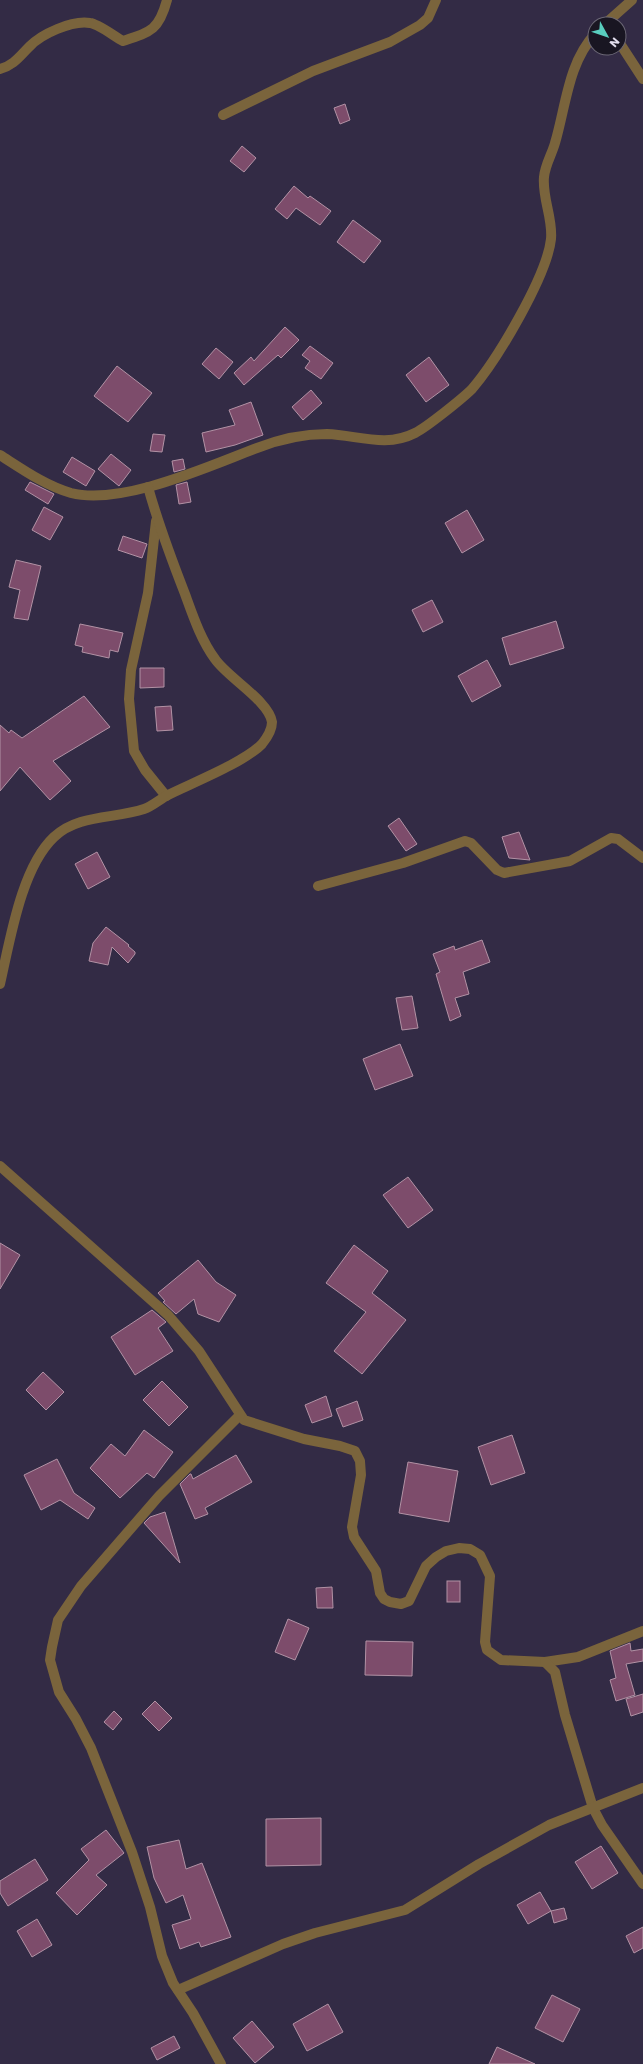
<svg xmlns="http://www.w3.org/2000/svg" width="643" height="2064" viewBox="0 0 643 2064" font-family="Poppins,sans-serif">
	<rect width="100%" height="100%" fill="#332b45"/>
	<!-- building -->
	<g fill="#7d4c6b" stroke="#b292a5">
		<polygon points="345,104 350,120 340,124 334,108"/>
		<polygon points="242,146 256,158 244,172 230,161"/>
		<polygon points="294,186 308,198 310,196 331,211 320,225 296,208 287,219 275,209"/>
		<polygon points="353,220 381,241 364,263 337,242"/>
		<polygon points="285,327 299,340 281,358 278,355 244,385 234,373 251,357 254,361"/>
		<polygon points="310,346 333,363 321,379 305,368 310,361 302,355"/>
		<polygon points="216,348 233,362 219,379 202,364"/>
		<polygon points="429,357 449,385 426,402 406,375"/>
		<polygon points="117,366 152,393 128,422 94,396"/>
		<polygon points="311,390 322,403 303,420 292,407"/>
		<polygon points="251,402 263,435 235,445 206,452 202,433 235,425 229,410"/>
		<polygon points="153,434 165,435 162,452 150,451"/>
		<polygon points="111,454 131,470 119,486 98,469"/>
		<polygon points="72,457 95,471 86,486 63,472"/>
		<polygon points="183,459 185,469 174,472 172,461"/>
		<polygon points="30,482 54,494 48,504 25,490"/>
		<polygon points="187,482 191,502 179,504 176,485"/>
		<polygon points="44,507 63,517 50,540 32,530"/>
		<polygon points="467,510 484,540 462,553 445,523"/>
		<polygon points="123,536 147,544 142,558 118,550"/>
		<polygon points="16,560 41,566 28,620 14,618 20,590 9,587"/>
		<polygon points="432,600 443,622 423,632 412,610"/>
		<polygon points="556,621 564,648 510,665 502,638"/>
		<polygon points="80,624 123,633 118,652 110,650 109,658 82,652 83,647 75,645"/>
		<polygon points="487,660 501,686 472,702 458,676"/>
		<polygon points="140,668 164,668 164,687 140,688"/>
		<polygon points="84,696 110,727 53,761 71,781 50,800 20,767 0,791 0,725 9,733 11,730 22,738"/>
		<polygon points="171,706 173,730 157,731 155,707"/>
		<polygon points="399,818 417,844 406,851 388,826"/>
		<polygon points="519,832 530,860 509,858 502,837"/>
		<polygon points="97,852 110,877 88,889 75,864"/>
		<polygon points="106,927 129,945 128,946 135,952 135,954 128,963 112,947 108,965 89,961 93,943"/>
		<polygon points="482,940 490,962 463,972 469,994 455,998 461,1016 450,1021 436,974 440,972 433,954 454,946 455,950"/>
		<polygon points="412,996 418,1028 402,1030 396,998"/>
		<polygon points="400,1044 413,1076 375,1090 363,1059"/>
		<polygon points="408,1177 433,1210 408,1228 383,1195"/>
		<polygon points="0,1243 20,1255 0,1289"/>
		<polygon points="354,1245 388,1271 372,1293 406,1320 362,1374 334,1351 366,1312 326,1283"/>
		<polygon points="198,1260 216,1282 236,1295 219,1322 198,1314 194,1299 176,1314 163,1302 165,1301 158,1293"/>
		<polygon points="152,1310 166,1322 158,1328 173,1351 135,1375 111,1337"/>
		<polygon points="43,1372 64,1392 46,1410 26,1390"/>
		<polygon points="162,1381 188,1407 169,1426 143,1400"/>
		<polygon points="326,1396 332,1416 312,1423 305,1405"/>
		<polygon points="357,1401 363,1420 343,1427 336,1409"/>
		<polygon points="144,1430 173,1452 154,1478 147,1473 120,1498 90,1468 111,1444 125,1456"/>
		<polygon points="512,1435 525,1473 491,1485 478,1447"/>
		<polygon points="236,1455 252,1482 205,1508 208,1514 195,1519 180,1484 190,1474 191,1474 193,1479"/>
		<polygon points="57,1459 74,1493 95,1508 88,1519 60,1500 41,1510 24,1475"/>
		<polygon points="408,1462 458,1471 449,1522 399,1513"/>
		<polygon points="165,1512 180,1563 144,1523 150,1517"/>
		<rect x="447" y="1581" width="13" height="21"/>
		<polygon points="332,1587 333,1608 317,1608 316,1588"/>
		<polygon points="288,1619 309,1628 295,1660 275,1652"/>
		<polygon points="366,1641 413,1642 412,1676 365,1675"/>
		<polygon points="630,1643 631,1651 643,1649 643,1661 626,1664 635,1695 616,1701 610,1680 616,1678 610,1651"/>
		<polygon points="643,1694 643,1712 631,1716 626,1699"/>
		<polygon points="155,1701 172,1718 159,1731 142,1714"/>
		<polygon points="114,1711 122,1719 113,1730 104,1722"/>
		<polygon points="321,1818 321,1865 266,1866 266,1819"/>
		<polygon points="106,1830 124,1853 96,1875 107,1885 77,1915 56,1893 89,1860 81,1849"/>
		<polygon points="179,1840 186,1869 202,1863 231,1937 201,1947 199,1942 180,1949 172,1925 191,1919 183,1895 166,1903 154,1878 147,1847"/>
		<polygon points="601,1846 618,1873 592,1889 575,1862"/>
		<polygon points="35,1859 48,1880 8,1906 0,1893 0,1881"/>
		<polygon points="540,1892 551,1911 528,1924 517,1905"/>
		<polygon points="564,1908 567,1919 554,1923 551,1911"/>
		<polygon points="37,1919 52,1945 32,1957 17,1931"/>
		<polygon points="643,1927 643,1948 634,1953 626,1936"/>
		<polygon points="552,1995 580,2009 563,2042 535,2028"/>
		<polygon points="328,2004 343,2032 307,2051 293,2024"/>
		<polygon points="252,2021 274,2047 255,2063 233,2038"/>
		<polygon points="174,2036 180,2048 157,2060 151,2048"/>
		<polygon points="497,2047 535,2064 489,2064"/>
	</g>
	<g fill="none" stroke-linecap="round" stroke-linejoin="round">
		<!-- minor -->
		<g stroke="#7a643c" stroke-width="10">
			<polyline points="605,24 632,0"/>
			<polyline points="619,42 643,79"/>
			<path d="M 0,69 C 14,65 19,57 29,47 C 41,34 72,20 90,23 C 99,24 115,37 123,41 C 151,32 159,30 167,0"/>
			<polyline points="223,115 313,71 390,42 420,25 428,18 436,0"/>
			<path d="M 0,455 C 22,469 46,486 71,493 C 122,506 209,466 257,448 C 280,439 302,434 327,434 C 357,435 386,448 415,433 C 427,427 463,398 472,389 C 497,360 547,276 551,239 C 553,218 542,198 544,177 C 545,165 552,154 555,143 C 566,106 568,63 595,34"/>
			<polyline points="156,521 148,593 131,670 129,699 134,751 145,770 166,796"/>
			<polyline points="318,886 403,863 465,841 471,843 497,870 504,873 570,861 611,838 618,839 643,858"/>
			<path d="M 0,984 C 10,941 21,868 54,837 C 78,814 115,819 144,809 C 153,806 160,799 168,795 C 192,783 245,762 262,744 C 266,739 272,730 272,722 C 269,701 227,677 215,659 C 201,640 193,616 185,594 C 171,558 158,523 148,487"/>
			<polyline points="0,1166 168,1315 199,1351 244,1420 304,1439 340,1446 355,1451 360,1461 361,1475 352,1527 354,1537 376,1571 380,1593 384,1599 390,1602 401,1604 409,1601 426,1566 436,1557 446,1551 459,1548 470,1549 480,1555 490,1576 485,1642 487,1650 501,1660 545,1662 578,1657 643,1631"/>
			<polyline points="545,1662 555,1672 565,1715 593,1808 602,1825 643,1884"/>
			<polyline points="178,1990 283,1944 315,1933 405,1910 479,1864 549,1825 643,1788"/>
			<polyline points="221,2064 193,2013 173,1983 162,1956 150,1907 132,1852 91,1748 76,1719 59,1692 50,1660 52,1647 58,1620 81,1586 159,1496 240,1415"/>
		</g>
	</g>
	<!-- north arrow -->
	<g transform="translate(607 36) rotate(130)"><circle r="19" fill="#191622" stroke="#6a6674"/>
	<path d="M0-3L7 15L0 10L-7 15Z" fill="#59cebe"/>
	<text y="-6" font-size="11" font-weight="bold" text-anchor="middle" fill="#e3dfef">N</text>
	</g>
</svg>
